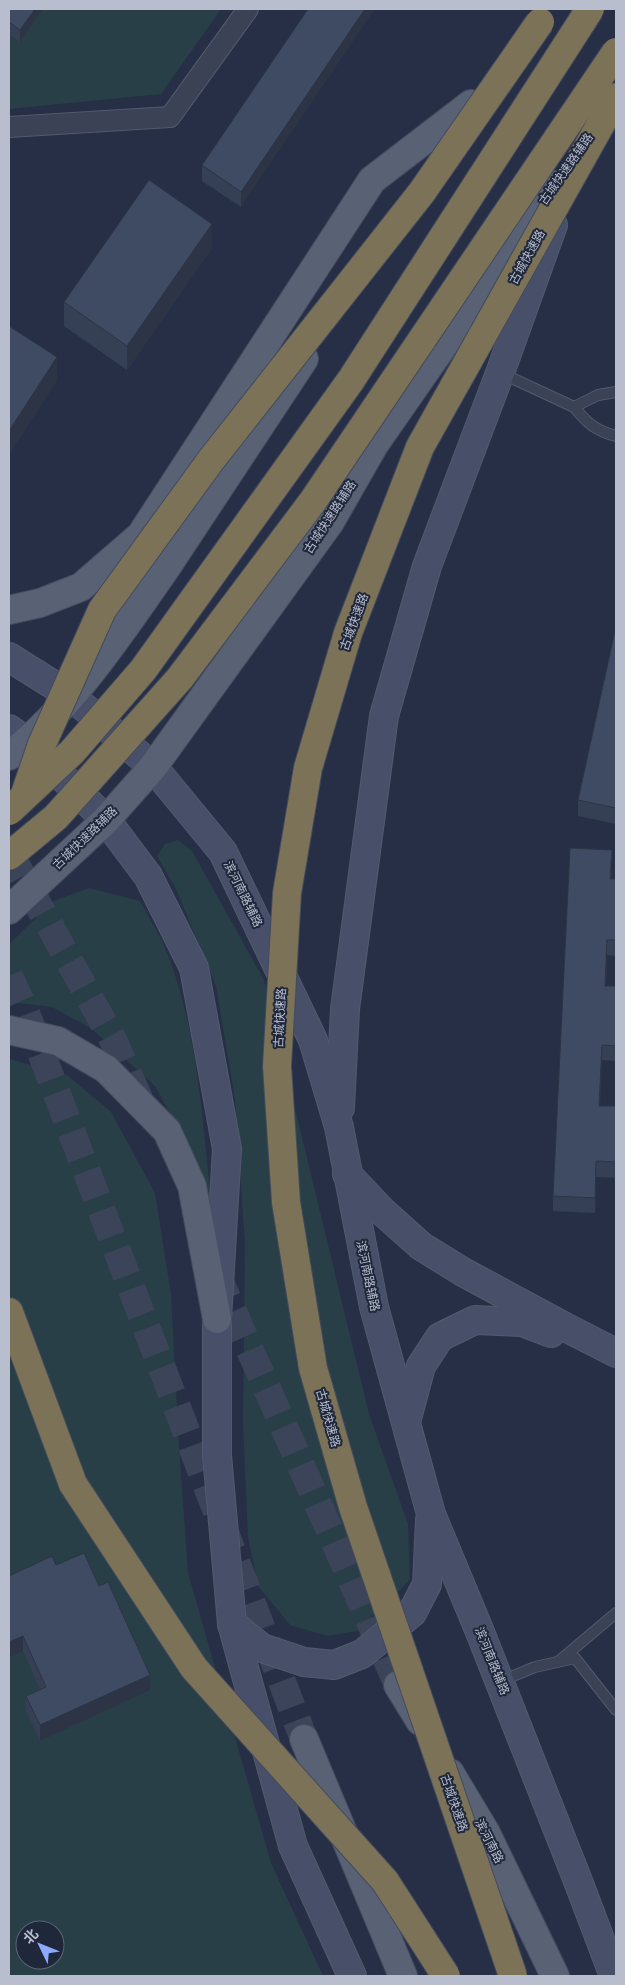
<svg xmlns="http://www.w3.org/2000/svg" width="625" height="1985" viewBox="0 0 625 1985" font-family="Montserrat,'Noto Sans SC',sans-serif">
	<rect width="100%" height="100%" fill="#262f46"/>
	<!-- green -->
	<g fill="#283f47" fill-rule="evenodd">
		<polygon points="9,9 221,9 161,94 9,109"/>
		<polygon points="178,840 192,851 264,980 369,1414 408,1524 410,1580 357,1631 327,1636 290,1625 258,1586 248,1537 243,1423 245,1244 235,1099 216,986 176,889 157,856 165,844"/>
		<path d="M 89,888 L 140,901 C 150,919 161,937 168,955 C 198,1033 202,1118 211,1199 L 192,1154 L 155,1086 L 92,1029 L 52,1007 L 9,1002 L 9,944 L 54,901 Z"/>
		<path d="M 9,1059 L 67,1075 L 111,1112 L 155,1193 L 171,1294 L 179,1446 L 188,1573 L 271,1863 L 323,1976 L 9,1976 ZM 25,1930 L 55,1930 L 55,1960 L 25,1960 Z"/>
	</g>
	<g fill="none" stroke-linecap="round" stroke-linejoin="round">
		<!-- primary-tunnel -->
		<g stroke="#3c445a" stroke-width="28" stroke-dasharray="28 14" stroke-linecap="butt">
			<polyline points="9,852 114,1042 142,1105"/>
			<polyline points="9,976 26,1013 304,1739"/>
			<polyline points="216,1273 398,1685"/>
		</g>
		<defs>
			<g id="lane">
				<polyline points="501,373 574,407"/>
				<path d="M 616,392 L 598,395 L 574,407 C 587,423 596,431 616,436"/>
				<polyline points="559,1661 616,1613"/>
				<polyline points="501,1681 535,1667 575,1658 616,1710"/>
			</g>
			<polyline id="street" points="9,127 170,117 248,9"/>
			<g id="secondary">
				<polyline points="9,657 71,696 153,767 223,852 313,1040 339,1127 374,1307 431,1514 480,1632 578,1881 614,1976"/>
				<polyline points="9,729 27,742 106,820 148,876 194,968 227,1149 217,1319 217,1455 232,1624 293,1846 352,1976"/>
				<polyline points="340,1108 345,1009 384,716 427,566 500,373 553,225"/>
				<polyline points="347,1174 383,1212 421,1246 463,1272 565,1327 616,1353"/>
				<polyline points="406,1422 421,1366 440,1337 475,1320 522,1322 551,1333"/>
				<polyline points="232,1624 262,1648 304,1662 334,1665 362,1654 412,1613 427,1584 430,1520"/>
			</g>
			<g id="primary">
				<polyline points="9,610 40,603 81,587 141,535 372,180 471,104"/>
				<path d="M 9,756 C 73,706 120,634 166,568 C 212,499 258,429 304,359"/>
				<polyline points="9,910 106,820 153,767 330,522 374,445 555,185"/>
				<polyline points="9,1030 58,1041 106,1069 167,1131 192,1186 217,1319"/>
				<polyline points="398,1685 420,1721"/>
				<polyline points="304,1739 403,1976"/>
				<polyline points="450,1773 486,1833 555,1976"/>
			</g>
			<polyline id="highway" points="9,1312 73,1484"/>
		</defs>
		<!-- lane casing -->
		<use href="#lane" stroke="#535a6d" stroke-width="12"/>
		<!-- street casing -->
		<use href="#street" stroke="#535a6d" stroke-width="22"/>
		<!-- secondary casing -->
		<use href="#secondary" stroke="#535a6d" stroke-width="30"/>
		<!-- primary casing -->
		<use href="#primary" stroke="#444b5e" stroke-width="30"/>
		<!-- highway casing -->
		<use href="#highway" stroke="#424a5d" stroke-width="30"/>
		<!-- lane -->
		<use href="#lane" stroke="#3b4255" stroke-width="10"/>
		<!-- street -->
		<use href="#street" stroke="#3b4255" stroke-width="20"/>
		<!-- secondary -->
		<use href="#secondary" stroke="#485069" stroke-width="28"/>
		<!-- primary -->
		<use href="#primary" stroke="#596175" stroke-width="28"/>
		<!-- highway -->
		<use href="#highway" stroke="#7c7257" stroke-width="28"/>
		<defs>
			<g id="highway-bridge">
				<polyline points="25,794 42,744 102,610 211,460 422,192 540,22"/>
				<polyline points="9,811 72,752 143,670 351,380 590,9"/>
				<polyline points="9,856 56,817 180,678 313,501 616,52"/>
				<polyline points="73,1484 194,1668 385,1881 446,1976"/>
				<polyline points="513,1976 353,1507 313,1368 286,1202 277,1066 287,893 308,768 348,633 420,447 616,97"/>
			</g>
		</defs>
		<!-- highway-bridge casing -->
		<use href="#highway-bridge" stroke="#424a5d" stroke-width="30" stroke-linecap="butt"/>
		<!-- highway-bridge -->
		<use href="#highway-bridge" stroke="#7c7257" stroke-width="28"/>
	</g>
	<!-- wall -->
	<g fill="#364055">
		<polygon points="9,9 43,9 20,42 9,34"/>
		<polygon points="308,9 241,207 202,181 202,165"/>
		<polygon points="212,248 127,370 64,326 64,302"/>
		<polygon points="616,626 616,824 578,816 578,800"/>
		<polygon points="612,866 611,879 616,879 616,956 607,955 606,986 616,986 616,1061 602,1060 600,1106 616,1106 616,1178 596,1177 595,1213 553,1211 553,1196"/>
		<polygon points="56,1565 99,1586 150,1690 40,1741 26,1711 26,1696 40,1689 23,1651 9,1658 9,1576"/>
	</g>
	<!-- shaded-wall -->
	<g fill="#2c3445">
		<polygon points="35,9 43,9 20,42 20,30"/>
		<polygon points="365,9 375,9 241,207 241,192"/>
		<polygon points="212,224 212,248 127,370 127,346"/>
		<polygon points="57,357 57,381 9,455 9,431"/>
		<polygon points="607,940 607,955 605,1001 605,986"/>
		<polygon points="602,1045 602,1060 599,1121 599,1106"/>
		<polygon points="596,1161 596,1177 595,1213 595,1198"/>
		<polygon points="23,1636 23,1651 9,1658 9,1642"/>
		<polygon points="150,1675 150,1690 40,1741 40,1725"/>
	</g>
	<!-- building -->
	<g fill="#3f4a63" stroke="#2c3445">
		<polygon points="9,9 35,9 20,30 9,22"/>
		<polygon points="308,9 365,9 241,192 202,165"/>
		<polygon points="149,180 212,224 127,346 64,302"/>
		<polygon points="9,326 57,357 9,431"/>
		<polygon points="616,626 616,808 578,800"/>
		<polygon points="570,848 612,850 610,879 616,879 616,940 607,940 605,986 616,986 616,1046 602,1045 599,1106 616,1106 616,1162 596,1161 595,1198 553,1196"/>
		<polygon points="84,1553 99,1586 108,1582 150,1675 40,1725 26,1696 46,1687 23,1636 9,1642 9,1576 52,1556 56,1565"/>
	</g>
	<g text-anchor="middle" stroke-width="4" stroke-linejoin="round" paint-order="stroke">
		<!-- street labels -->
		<g font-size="12" fill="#b8bece" stroke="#1f273b">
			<text transform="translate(566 169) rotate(-55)" y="4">古城快速路辅路</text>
			<text transform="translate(527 257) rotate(-61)" y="4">古城快速路</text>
			<text transform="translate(330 517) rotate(-57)" y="4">古城快速路辅路</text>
			<text transform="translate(354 622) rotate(-70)" y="4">古城快速路</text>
			<text transform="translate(85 838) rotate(-44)" y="4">古城快速路辅路</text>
			<text transform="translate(243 894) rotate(64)" y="4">滨河南路辅路</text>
			<text transform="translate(280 1018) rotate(-87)" y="4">古城快速路</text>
			<text transform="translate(368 1276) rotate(78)" y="4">滨河南路辅路</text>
			<text transform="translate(328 1418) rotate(74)" y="4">古城快速路</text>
			<text transform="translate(492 1661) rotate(68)" y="4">滨河南路辅路</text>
			<text transform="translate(454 1803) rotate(71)" y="4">古城快速路</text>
			<text transform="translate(489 1841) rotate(63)" y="4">滨河南路</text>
		</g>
	</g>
	<!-- border -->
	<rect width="625" height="1985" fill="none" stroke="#b8bece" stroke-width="20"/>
	<!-- north arrow -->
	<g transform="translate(40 1945) rotate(313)"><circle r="24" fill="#1f273b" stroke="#5c6376"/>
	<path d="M0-4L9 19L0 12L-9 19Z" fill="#8daaff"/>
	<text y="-8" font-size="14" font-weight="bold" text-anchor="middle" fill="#b8bece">北</text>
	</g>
</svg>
